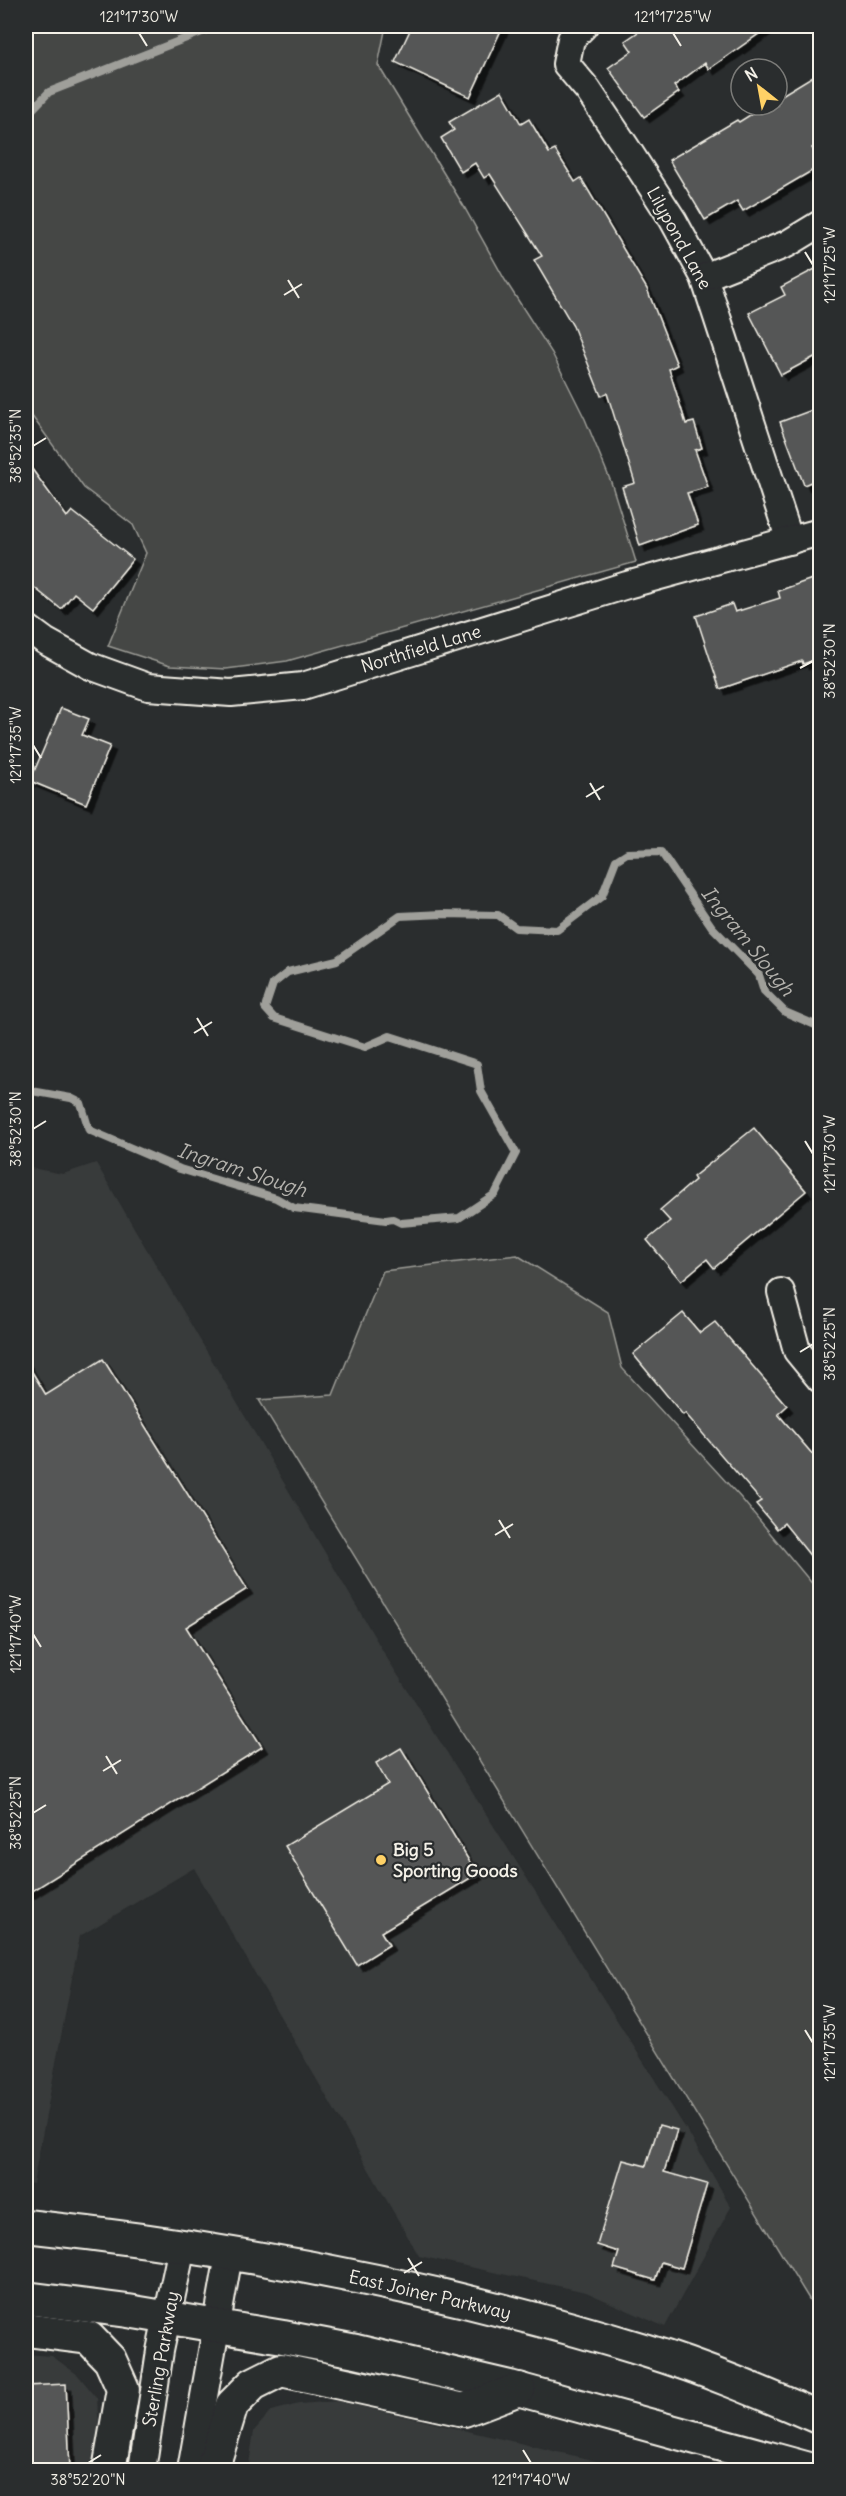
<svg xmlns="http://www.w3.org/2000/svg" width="846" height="2496" viewBox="0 0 846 2496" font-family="Delius,sans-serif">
	<defs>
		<filter id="shadow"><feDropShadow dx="5.5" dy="5.5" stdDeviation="0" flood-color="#0009"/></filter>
	</defs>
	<rect width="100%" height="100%" fill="#2a2d2e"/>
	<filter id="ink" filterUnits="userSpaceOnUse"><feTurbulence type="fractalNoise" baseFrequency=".0167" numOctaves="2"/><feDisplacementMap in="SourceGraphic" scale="12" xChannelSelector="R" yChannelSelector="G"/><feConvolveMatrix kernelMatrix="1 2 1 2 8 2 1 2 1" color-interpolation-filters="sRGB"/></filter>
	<g filter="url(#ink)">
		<!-- built -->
		<g fill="#373a3a">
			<polygon points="96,1163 387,1658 688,2132 731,2207 665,2327 586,2292 419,2256 194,1868 80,1936 33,2184 26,2183 26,1167 63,1174"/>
			<polygon points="26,2354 52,2356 78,2375 97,2398 99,2429 96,2470 26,2470"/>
			<polygon points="338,2401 635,2470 248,2470 254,2431 271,2411 299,2404"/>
		</g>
		<!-- green -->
		<g fill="#444645" stroke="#9c9c96" stroke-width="1.5">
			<polygon points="26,26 386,26 378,65 463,205 505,280 552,353 585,419 611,482 636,562 287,661 226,669 170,666 108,646 146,553 133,525 84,488 26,408"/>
			<polygon points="517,1255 608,1312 622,1368 741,1498 820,1593 820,2317 259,1400 333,1395 383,1271"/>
		</g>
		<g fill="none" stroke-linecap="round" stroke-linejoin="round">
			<!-- stream -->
			<g stroke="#9f9f9a" stroke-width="8">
				<polyline points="26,116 49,92 217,26"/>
				<polyline points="26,1090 71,1098 81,1103 89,1130 180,1169 276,1198 294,1208 386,1220 393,1219 401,1223 459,1218 495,1194 516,1153 481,1091 477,1064 390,1036 365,1047 274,1018 265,1008 273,984 288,972 337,960 400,916 443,914 498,915 516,928 557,930 602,896 616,860 627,853 661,852 712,927 759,975 764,991 785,1012 820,1027"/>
			</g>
		</g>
		<!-- building -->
		<g fill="#555756" stroke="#f4f1e8" stroke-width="1.5" filter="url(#shadow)">
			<polygon points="412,26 503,26 470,97 395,62"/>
			<polygon points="647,26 770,26 709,69 705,63 674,86 679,92 644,117 608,68 632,51 625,41"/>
			<polygon points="813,76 820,88 820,143 812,148 820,160 820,166 743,211 737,201 705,220 669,160 737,120 739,122 766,105 777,105 777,98"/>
			<polygon points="502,91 521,124 529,119 549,153 555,150 575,182 581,178 647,289 677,365 669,369 686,424 694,422 702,448 695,450 708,487 687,493 698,525 640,546 622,487 635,483 607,393 601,396 573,326 534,260 542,256 490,174 484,178 475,163 461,172 441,138 454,130 449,122"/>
			<polygon points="815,269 820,280 820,354 781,375 749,313 785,295 781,287"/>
			<polygon points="820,407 820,478 804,485 780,422"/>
			<polygon points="26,461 67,517 72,511 133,559 93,608 74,593 61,609 26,581"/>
			<polygon points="812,579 820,603 820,658 803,664 802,661 720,689 696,616 732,604 735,612 780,598 778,591"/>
			<polygon points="61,708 89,719 82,735 110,746 86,804 30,781"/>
			<polygon points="754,1128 806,1191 714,1268 707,1259 681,1281 647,1240 670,1221 660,1210 695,1180 693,1177"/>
			<polygon points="683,1313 700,1333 715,1322 787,1406 778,1414 820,1463 820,1568 784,1523 777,1529 756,1504 761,1501 685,1413 683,1415 633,1354"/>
			<polygon points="103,1359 247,1589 186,1627 262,1747 26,1895 26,1362 46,1395"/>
			<polygon points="401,1748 477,1874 381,1932 389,1945 357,1965 285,1846 388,1784 376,1763"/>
			<polygon points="659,2125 677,2130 664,2172 707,2184 682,2268 661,2262 655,2280 614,2268 619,2252 597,2245 623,2160 646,2166"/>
			<polygon points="66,2384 70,2470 26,2470 26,2386"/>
		</g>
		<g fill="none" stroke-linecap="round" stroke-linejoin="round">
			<defs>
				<g id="minor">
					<polyline points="584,26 571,39 566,64 588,90 626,147 673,220 704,277 790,541"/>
					<polyline points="704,277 787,244 820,224"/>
					<polyline points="26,627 45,641 90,666 148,687 231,693 303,686 627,585 820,532"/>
					<polyline points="781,1292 797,1351 820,1379"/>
					<polyline points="142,2470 160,2351 182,2247"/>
					<polyline points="191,2470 229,2255"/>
				</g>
				<g id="major">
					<path d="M 26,2226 C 234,2248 446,2289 647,2351 C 706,2369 764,2394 820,2418"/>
					<polyline points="26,2298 128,2311 283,2337 356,2351 510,2387 813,2470"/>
					<polyline points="26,2330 89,2338 110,2360 123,2389 109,2470"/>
					<polyline points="212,2470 232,2405 253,2384 281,2370 464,2410 519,2389"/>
				</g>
			</defs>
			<!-- minor casing -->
			<use href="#minor" stroke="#f4f1e8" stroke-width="30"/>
			<!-- major casing -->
			<use href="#major" stroke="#f4f1e8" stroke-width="36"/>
			<!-- minor -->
			<use href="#minor" stroke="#2a2d2e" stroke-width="26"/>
			<!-- major -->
			<use href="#major" stroke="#2a2d2e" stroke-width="32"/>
		</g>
	</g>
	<!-- ticks -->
	<path fill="none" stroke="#f4f1e8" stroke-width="2" d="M 139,33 L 147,46M 673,33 L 681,46M 805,252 L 813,265M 288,280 L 299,298M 284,295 L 302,284M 33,446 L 46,438M 800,668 L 813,661M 33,745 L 41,758M 590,783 L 600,800M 586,797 L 604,786M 197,1018 L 208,1036M 194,1033 L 212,1022M 33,1129 L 46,1121M 805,1141 L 813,1154M 800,1352 L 813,1344M 499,1520 L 510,1538M 495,1535 L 513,1524M 33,1634 L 41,1647M 106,1756 L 117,1774M 103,1771 L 121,1760M 33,1813 L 46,1805M 805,2030 L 813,2043M 408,2258 L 419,2276M 404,2273 L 422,2262M 523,2450 L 531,2463M 88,2463 L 101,2455"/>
	<!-- markers -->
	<circle fill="#ffd166" stroke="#2a2d2e" stroke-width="2" cx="381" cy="1860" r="6"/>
	<g text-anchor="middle" stroke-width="4.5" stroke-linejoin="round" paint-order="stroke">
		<!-- street labels -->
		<g font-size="18" fill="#f4f1e8" stroke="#2a2d2e">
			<text transform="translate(679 238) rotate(61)" y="6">Lilypond Lane</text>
			<text transform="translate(421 649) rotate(-17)" y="6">Northfield Lane</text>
			<text transform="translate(430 2295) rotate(13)" y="6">East Joiner Parkway</text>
			<text transform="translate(161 2359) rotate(-80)" y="6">Sterling Parkway</text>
		</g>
		<!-- poi labels -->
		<g font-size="18" font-weight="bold" fill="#f4f1e8" stroke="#2a2d2e" text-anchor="start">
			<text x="393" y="1856">Big 5<tspan x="393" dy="21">Sporting Goods</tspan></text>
		</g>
		<!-- water labels -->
		<g font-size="20" font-style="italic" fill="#b5b3ae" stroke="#2a2d2e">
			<text transform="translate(748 941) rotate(51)" y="7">Ingram Slough</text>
			<text transform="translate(242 1170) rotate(18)" y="7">Ingram Slough</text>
		</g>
	</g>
	<!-- margin -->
	<rect width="846" height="2496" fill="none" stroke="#2a2d2e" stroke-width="66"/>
	<!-- north arrow -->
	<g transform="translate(759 87) rotate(329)"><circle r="28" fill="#2a2d2e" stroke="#7b7b78" stroke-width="1.5"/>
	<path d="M0-4.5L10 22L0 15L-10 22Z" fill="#ffd166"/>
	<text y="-9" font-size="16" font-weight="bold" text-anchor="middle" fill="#f4f1e8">N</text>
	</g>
	<rect x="33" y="33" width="780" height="2430" fill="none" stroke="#f4f1e8" stroke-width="2"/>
	<g font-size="15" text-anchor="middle" fill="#f4f1e8">
		<text x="139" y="22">121°17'30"W</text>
		<text x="673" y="22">121°17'25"W</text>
		<text transform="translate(830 265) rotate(-90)" y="5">121°17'25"W</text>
		<text transform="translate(16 446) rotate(-90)" y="5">38°52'35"N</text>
		<text transform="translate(830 661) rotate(-90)" y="5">38°52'30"N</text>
		<text transform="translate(16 745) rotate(-90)" y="5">121°17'35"W</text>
		<text transform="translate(16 1129) rotate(-90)" y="5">38°52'30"N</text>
		<text transform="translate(830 1154) rotate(-90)" y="5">121°17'30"W</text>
		<text transform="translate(830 1344) rotate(-90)" y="5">38°52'25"N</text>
		<text transform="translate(16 1634) rotate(-90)" y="5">121°17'40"W</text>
		<text transform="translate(16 1813) rotate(-90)" y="5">38°52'25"N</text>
		<text transform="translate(830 2043) rotate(-90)" y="5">121°17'35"W</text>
		<text x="88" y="2485">38°52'20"N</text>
		<text x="531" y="2485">121°17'40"W</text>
	</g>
</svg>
